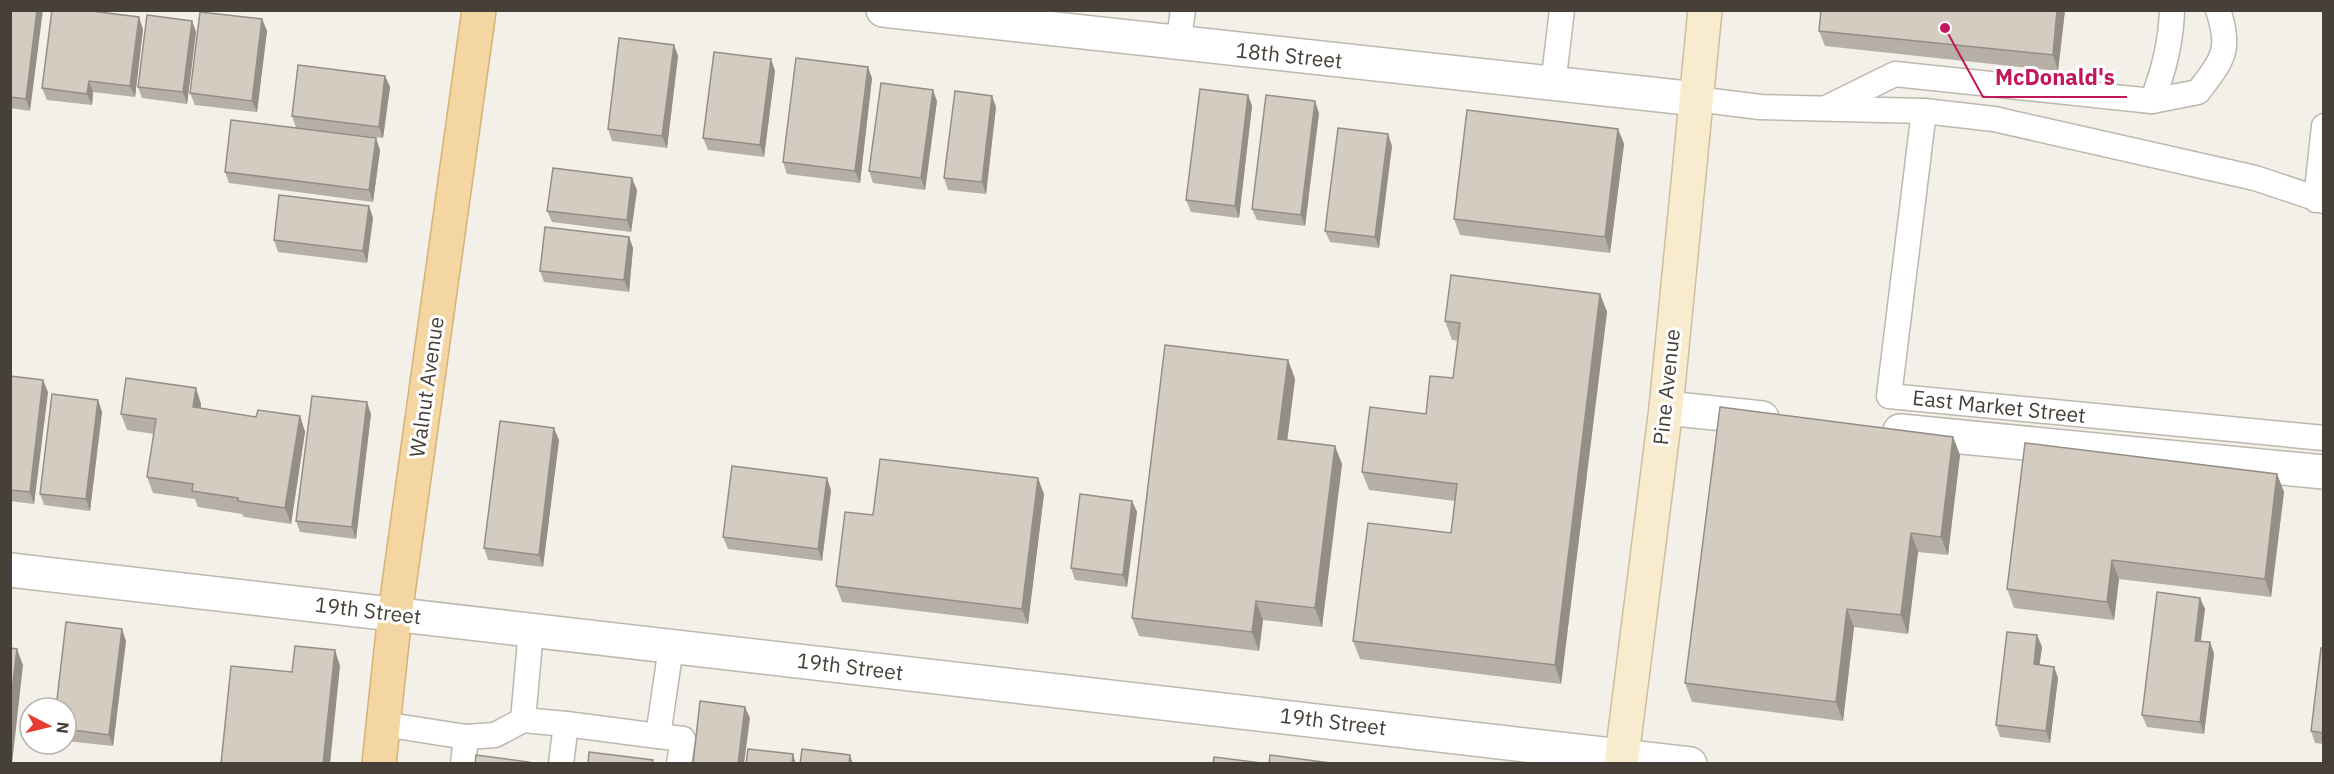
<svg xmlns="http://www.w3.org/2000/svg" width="2334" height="774" viewBox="0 0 2334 774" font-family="'IBM Plex Sans',sans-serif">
	<rect width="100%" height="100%" fill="#f3f0ea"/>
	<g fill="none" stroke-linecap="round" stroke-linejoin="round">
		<defs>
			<g id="lane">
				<polyline points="1178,44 1183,10"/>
				<polyline points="1553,85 1562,10"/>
				<polyline points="1696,99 1760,107 1924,111 1994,119 2255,178 2324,201"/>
				<path d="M 2152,101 C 2164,71 2171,43 2172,10"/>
				<path d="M 1828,107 L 1895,74 L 2152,101 L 2198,92 C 2222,60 2232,51 2218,10"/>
				<polyline points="1924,111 1889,396 2324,438"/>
				<polyline points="2316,200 2324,126"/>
				<polyline points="531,630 523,720 566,724"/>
				<polyline points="383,724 466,737 495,735 523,720"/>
				<polyline points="658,736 683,739 679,764"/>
				<polyline points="463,764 466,737"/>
				<polyline points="561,764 566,724 658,736 671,647"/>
			</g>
			<g id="street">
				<polyline points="883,10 1696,99"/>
				<polyline points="1666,408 1762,418"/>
				<polyline points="1900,431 2324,472"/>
				<polyline points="10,570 1690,764"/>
			</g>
			<polyline id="secondary" points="1621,764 1666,408 1705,10"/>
			<polyline id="primary" points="379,764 395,614 479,10"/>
		</defs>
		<!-- lane casing -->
		<use href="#lane" stroke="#beb7ad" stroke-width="27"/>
		<!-- street casing -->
		<use href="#street" stroke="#beb7ad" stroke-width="36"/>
		<!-- secondary casing -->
		<use href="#secondary" stroke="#cebe9e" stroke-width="36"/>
		<!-- primary casing -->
		<use href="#primary" stroke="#d8b173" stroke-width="36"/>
		<!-- lane -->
		<use href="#lane" stroke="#fff" stroke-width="24"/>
		<!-- street -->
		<use href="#street" stroke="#fff" stroke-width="33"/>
		<!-- secondary -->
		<use href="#secondary" stroke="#f9ebce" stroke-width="33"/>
		<!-- primary -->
		<use href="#primary" stroke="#f4d6a2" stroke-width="33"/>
	</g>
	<!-- wall -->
	<g fill="#b6afa6">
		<polygon points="10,10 30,111 10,108"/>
		<polygon points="2065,10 2058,71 1825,46 1819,31"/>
		<polygon points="262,19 267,31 257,112 195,105 190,93"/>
		<polygon points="192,21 196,32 187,104 142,98 138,87"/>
		<polygon points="143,29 135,97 93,92 92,105 47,100 42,88"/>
		<polygon points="674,45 678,56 667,148 612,141 608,129"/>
		<polygon points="771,59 775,71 764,157 708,150 703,138"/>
		<polygon points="385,76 390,87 383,138 296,128 292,116"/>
		<polygon points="872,78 860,183 787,174 783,162"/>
		<polygon points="1248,95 1252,106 1239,218 1191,212 1186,200"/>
		<polygon points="937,101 925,190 873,183 869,171"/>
		<polygon points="996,107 986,194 948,190 944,178"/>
		<polygon points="1319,113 1305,226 1257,220 1252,209"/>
		<polygon points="1618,129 1624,144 1610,253 1460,235 1454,219"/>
		<polygon points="1392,146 1379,248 1330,242 1325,231"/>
		<polygon points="380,150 373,202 229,183 225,172"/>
		<polygon points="637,190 631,232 552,222 547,211"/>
		<polygon points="369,206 373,218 367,263 278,252 274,240"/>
		<polygon points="629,237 633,248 629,292 544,282 540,271"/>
		<polygon points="1600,294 1607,312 1561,684 1360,659 1353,641 1451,533 1455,501 1369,490 1362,472 1426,414 1453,378 1458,341 1452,340 1445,321"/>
		<polygon points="1288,360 1295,379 1287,440 1342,464 1322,627 1263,620 1259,651 1139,636 1132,618"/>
		<polygon points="10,376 48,392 34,504 10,501"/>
		<polygon points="98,400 102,412 90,511 44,505 40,494"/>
		<polygon points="201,404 201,408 256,417 300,416 305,432 291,524 244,517 242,514 198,507 195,499 153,493 147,477 154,434 127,430 121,414"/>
		<polygon points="371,414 356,539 300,532 296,521"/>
		<polygon points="1953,437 1960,455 1948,555 1918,552 1908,634 1854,627 1843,721 1692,702 1685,683"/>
		<polygon points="559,440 543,567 488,560 484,548"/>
		<polygon points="2277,474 2284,492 2271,597 2119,579 2114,620 2014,608 2007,589"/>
		<polygon points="831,490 822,561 728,549 723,537"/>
		<polygon points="1044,494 1028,624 842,602 836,586 873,515"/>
		<polygon points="1132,501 1137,512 1127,587 1075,580 1071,568"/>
		<polygon points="2200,598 2205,609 2201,641 2210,642 2214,654 2204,734 2147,727 2142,715"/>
		<polygon points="2037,635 2042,647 2039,665 2054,667 2058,678 2050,743 2000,737 1996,725"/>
		<polygon points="126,641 113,746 66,741 66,708"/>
		<polygon points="2324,649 2324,744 2315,743 2311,731"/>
	</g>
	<!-- shaded-wall -->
	<g fill="#948e87">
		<polygon points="37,10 43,10 30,111 26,99"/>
		<polygon points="2057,10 2065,10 2058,71 2053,55"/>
		<polygon points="139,17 143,29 135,97 130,86"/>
		<polygon points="262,19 267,31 257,112 252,101"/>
		<polygon points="192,21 196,32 187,104 183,92"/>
		<polygon points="674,45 678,56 667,148 662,136"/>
		<polygon points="771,59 775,71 764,157 760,145"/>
		<polygon points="868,67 872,78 860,183 855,171"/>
		<polygon points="385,76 390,87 383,138 379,127"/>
		<polygon points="89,81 93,92 92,105 87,94"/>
		<polygon points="933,90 937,101 925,190 921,178"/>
		<polygon points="1248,95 1252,106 1239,218 1235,206"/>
		<polygon points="992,96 996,107 986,194 982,182"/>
		<polygon points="1315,101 1319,113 1305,226 1301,215"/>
		<polygon points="1618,129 1624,144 1610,253 1605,237"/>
		<polygon points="1388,134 1392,146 1379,248 1375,237"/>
		<polygon points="376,138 380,150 373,202 369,190"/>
		<polygon points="632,178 637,190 631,232 627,220"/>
		<polygon points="369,206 373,218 367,263 363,251"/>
		<polygon points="629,237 633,248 629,292 624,280"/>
		<polygon points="1600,294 1607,312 1561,684 1555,665"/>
		<polygon points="1288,360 1295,379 1285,458 1278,439"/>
		<polygon points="43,380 48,392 34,504 30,492"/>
		<polygon points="196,388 201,404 198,423 193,407"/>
		<polygon points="98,400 102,412 90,511 86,499"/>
		<polygon points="367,402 371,414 356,539 352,527"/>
		<polygon points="300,416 305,432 291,524 285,508"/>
		<polygon points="554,428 559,440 543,567 539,555"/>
		<polygon points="1953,437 1960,455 1948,555 1941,537"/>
		<polygon points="1335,446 1342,464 1322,627 1315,608"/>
		<polygon points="2277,474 2284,492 2271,597 2265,579"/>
		<polygon points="827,478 831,490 822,561 818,549"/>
		<polygon points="1038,478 1044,494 1028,624 1022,609"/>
		<polygon points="1132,501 1137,512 1127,587 1123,575"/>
		<polygon points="1911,533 1918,552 1908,634 1901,615"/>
		<polygon points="2112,560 2119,579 2114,620 2107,602"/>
		<polygon points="2200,598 2205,609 2199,652 2195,641"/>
		<polygon points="1256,601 1263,620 1259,651 1252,632"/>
		<polygon points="1847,609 1854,627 1843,721 1836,702"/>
		<polygon points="122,629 126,641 113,746 109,735"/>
		<polygon points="2037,635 2042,647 2038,676 2034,664"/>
		<polygon points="2210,642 2214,654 2204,734 2200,722"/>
		<polygon points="17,649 23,665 12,764 10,764 10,707"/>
		<polygon points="335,650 340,666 330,764 323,764"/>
		<polygon points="2054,667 2058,678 2050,743 2046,731"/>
		<polygon points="745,707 750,718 744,764 738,764"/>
		<polygon points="793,754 796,764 792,764"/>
		<polygon points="850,755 853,764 849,764"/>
	</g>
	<!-- building -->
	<g fill="#d4cbc1" stroke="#948e87" stroke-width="1.5">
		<polygon points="10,10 37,10 26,99 10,97"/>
		<polygon points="52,10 83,10 139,17 130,86 89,81 87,94 42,88"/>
		<polygon points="1821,10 2057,10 2053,55 1819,31"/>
		<polygon points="200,12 262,19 252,101 190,93"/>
		<polygon points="147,15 192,21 183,92 138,87"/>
		<polygon points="619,38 674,45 662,136 608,129"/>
		<polygon points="714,52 771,59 760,145 703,138"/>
		<polygon points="796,58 868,67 855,171 783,162"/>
		<polygon points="298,65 385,76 379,127 292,116"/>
		<polygon points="881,83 933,90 921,178 869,171"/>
		<polygon points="1200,89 1248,95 1235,206 1186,200"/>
		<polygon points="955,91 992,96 982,182 944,178"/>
		<polygon points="1266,95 1315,101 1301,215 1252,209"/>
		<polygon points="1467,110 1618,129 1605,237 1454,219"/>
		<polygon points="231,120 376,138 369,190 225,172"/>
		<polygon points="1338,128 1388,134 1375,237 1325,231"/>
		<polygon points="553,168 632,178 627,220 547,211"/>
		<polygon points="279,195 369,206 363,251 274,240"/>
		<polygon points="545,227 629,237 624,280 540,271"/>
		<polygon points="1451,275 1600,294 1555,665 1353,641 1368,523 1451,533 1457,484 1362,472 1370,407 1426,414 1430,376 1453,378 1460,323 1445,321"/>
		<polygon points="1165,345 1288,360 1278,439 1335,446 1315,608 1256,601 1252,632 1132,618"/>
		<polygon points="10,376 43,380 30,492 10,490"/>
		<polygon points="126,378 196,388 193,407 256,417 258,410 300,416 285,508 238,501 238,498 192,491 193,484 147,477 156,419 121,414"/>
		<polygon points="52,394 98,400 86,499 40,494"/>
		<polygon points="312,396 367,402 352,527 296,521"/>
		<polygon points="1720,407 1953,437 1941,537 1911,533 1901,615 1847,609 1836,702 1685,683"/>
		<polygon points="500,421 554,428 539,555 484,548"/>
		<polygon points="2025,443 2277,474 2265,579 2112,560 2107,602 2007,589"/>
		<polygon points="880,459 1038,478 1022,609 836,586 845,512 873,515"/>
		<polygon points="732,466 827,478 818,549 723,537"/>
		<polygon points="1080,494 1132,501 1123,575 1071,568"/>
		<polygon points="2157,592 2200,598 2195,641 2210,642 2200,722 2142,715"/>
		<polygon points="66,622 122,629 109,735 66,729 66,708 56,708"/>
		<polygon points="2007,632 2037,635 2034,664 2054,667 2046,731 1996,725"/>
		<polygon points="295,646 335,650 323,764 221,764 231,666 292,672"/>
		<polygon points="10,648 17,649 10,707"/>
		<polygon points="2321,648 2324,649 2324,733 2311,731"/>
		<polygon points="700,701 745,707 738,764 693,764"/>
		<polygon points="748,749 793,754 792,764 746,764"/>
		<polygon points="802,749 850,755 849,764 800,764"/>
		<polygon points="589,752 653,760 652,764 588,764"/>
		<polygon points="476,755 529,762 528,764 475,764"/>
		<polygon points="1270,755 1338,764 1269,764"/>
		<polygon points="1214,757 1262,763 1261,764 1213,764"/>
	</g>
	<g text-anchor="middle" stroke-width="6" stroke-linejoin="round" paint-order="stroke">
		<!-- street labels -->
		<g font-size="21" fill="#474039" stroke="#fff">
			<text transform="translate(1289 56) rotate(6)" y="7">18th Street</text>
			<text transform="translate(427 387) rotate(-82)" y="7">Walnut Avenue</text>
			<text transform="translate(1667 387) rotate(-84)" y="7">Pine Avenue</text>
			<text transform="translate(1999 407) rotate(6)" y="7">East Market Street</text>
			<text transform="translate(368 611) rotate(7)" y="7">19th Street</text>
			<text transform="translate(850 667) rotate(7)" y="7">19th Street</text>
			<text transform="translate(1333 722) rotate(7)" y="7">19th Street</text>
		</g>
	</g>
	<!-- callouts -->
	<path fill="none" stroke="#c2185b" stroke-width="2" d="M1945 28L1983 97H2127"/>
	<circle fill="#c2185b" stroke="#fff" stroke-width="2" cx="1945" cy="28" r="6"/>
	<g font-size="22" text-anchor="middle" font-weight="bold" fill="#c2185b" stroke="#fff" stroke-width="6" stroke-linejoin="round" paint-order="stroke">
		<text x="2055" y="85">McDonald's</text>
	</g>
	<!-- border -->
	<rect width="2334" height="774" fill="none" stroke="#474039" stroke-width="24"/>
	<!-- north arrow -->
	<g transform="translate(48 726) rotate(97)"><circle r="28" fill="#ffffff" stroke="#b5b3b0" stroke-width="1.5"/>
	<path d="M0-4.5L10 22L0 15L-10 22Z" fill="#e43c30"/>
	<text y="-9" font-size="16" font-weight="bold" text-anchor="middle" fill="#474039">N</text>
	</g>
</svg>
